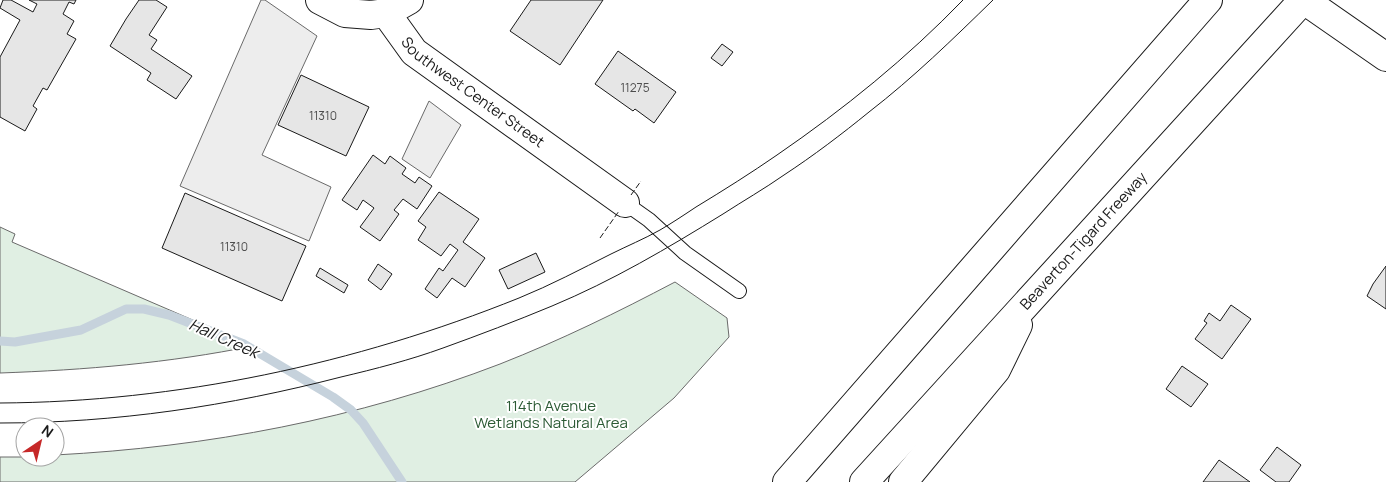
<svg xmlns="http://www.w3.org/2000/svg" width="1386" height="482" viewBox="0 0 1386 482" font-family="Manrope,sans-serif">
	<rect width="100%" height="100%" fill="#fff"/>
	<!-- green -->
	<g fill="#e0efe3" stroke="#6a6a6a">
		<path d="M 0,227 L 15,234 L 12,242 L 253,346 C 169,363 85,370 0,373 Z"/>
		<path d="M 675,282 L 727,318 L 729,337 L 674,398 L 575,482 L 0,482 L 0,457 L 55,457 L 55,455 C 208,447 357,419 500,364 C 561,340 618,312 675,282 Z"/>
	</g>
	<!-- parking -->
	<g fill="#ededed" stroke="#6a6a6a">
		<polygon points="261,0 265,0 317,36 262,155 331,187 309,241 180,186"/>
		<polygon points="429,101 461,125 430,178 402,159"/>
	</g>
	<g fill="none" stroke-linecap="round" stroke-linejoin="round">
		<!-- stream -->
		<polyline stroke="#c6d2dc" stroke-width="9" points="0,341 15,342 81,330 126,309 144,309 169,315 244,344 333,397 351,410 363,423 402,482"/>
	</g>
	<!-- building -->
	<g fill="#e6e6e6" stroke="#1a1a1a">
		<polygon points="3,0 11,0 33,12 37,4 29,0 76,0 74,4 69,2 63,14 74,21 67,34 76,39 47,90 43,88 33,106 37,109 25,131 0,117 0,57 20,20 0,8"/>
		<polygon points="139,0 156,0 167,7 149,35 157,40 151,49 192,76 176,99 147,80 151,73 110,46 126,19"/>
		<polygon points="531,0 603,0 560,65 510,31"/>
		<polygon points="722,44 733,52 722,66 711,58"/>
		<polygon points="618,51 676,92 654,123 635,109 633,111 595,84"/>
		<polygon points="301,75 369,107 346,156 278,125"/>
		<polygon points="373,155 385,164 390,156 406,168 402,174 415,183 419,177 432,186 417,209 403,199 394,210 399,214 380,241 360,227 374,208 363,200 357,210 342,200"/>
		<polygon points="439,192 479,219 463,242 485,258 465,287 452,278 437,298 425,289 439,268 443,271 458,250 450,244 441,256 418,240 426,227 418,221"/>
		<polygon points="185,193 306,246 282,301 162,248"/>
		<polygon points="536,253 545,272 508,289 499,270"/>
		<polygon points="378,264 392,274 381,290 368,280"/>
		<polygon points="1386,266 1386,309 1367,296 1373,284"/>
		<polygon points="320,268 348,285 344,293 316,276"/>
		<polygon points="1231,305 1251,319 1222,359 1195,339 1207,323 1204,321 1209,313 1220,321"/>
		<polygon points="1182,366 1208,384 1191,407 1166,389"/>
		<polygon points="1277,447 1301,465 1289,482 1276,482 1260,470"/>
		<polygon points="1219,460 1250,482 1203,482"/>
	</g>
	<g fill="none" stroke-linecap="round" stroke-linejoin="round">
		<defs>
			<polyline id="lane" points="625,203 649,220 685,253 739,291"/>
			<g id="street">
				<path id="s1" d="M 386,13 L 414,52 L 625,203"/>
			</g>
			<g id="secondary">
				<polyline points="320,0 345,13 371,15 386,13 409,0"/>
				<polyline points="1304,0 1386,57"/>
			</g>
			<g id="highway">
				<polyline points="787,482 1208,0"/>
				<path id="s2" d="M 864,482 L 1303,0"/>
				<polyline points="903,482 996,370 1018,325"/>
			</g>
		</defs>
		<!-- lane casing -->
		<use href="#lane" stroke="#1a1a1a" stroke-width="16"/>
		<!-- street casing -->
		<use href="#street" stroke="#1a1a1a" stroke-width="30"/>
		<!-- secondary casing -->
		<use href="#secondary" stroke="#1a1a1a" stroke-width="30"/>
		<!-- highway casing -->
		<use href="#highway" stroke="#1a1a1a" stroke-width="30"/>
		<!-- lane -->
		<use href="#lane" stroke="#fff" stroke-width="14"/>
		<!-- street -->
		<use href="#street" stroke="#fff" stroke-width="28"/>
		<!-- secondary -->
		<use href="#secondary" stroke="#fff" stroke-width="28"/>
		<!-- highway -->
		<use href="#highway" stroke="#fff" stroke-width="28"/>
		<!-- tram -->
		<g stroke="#1a1a1a" stroke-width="1">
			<path d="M 0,403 C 177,402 355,364 519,298 C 551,285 581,269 611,254 C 627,246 644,239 660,230 C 672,223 684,215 696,207 C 724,190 751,173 777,155 C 844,109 907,58 963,0"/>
			<path d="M 0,423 C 116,423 229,406 341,377 C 375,369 410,360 443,348 C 479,335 516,321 552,306 C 612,281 668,248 723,214 C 743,201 764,189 784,175 C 813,156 842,134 869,112 C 913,78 953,39 993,0"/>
		</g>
		<!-- fence -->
		<g stroke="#1a1a1a" stroke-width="1" stroke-dasharray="6 2.5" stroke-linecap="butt">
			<polyline points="631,195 641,181"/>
			<polyline points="600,238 619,211"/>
		</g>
	</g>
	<g text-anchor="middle" stroke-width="4" stroke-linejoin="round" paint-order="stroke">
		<!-- number labels -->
		<g font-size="12" fill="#4d4d4d">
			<text x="635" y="92">11275</text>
			<text x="323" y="120">11310</text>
			<text x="234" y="251">11310</text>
		</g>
		<!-- street labels -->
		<g font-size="15" fill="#1a1a1a" stroke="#fff">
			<text dy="5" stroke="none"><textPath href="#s1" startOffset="119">Southwest Center Street</textPath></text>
			<text dy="5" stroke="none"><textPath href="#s2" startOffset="326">Beaverton-Tigard Freeway</textPath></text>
		</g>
		<!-- park labels -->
		<g font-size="15" fill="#2b5a34" stroke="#fff">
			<text x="551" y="411">114th Avenue<tspan x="551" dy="17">Wetlands Natural Area</tspan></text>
		</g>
		<!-- water labels -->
		<g font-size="16" font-style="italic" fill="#1a1a1a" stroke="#fff">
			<text transform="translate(224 338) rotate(24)" y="6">Hall Creek</text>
		</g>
	</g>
	<!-- north arrow -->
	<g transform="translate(40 442) rotate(35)"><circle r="24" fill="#ffffff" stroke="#a3a3a3"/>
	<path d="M0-4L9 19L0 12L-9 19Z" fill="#c62828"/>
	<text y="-8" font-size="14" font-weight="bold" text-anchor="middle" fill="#1a1a1a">N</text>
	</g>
</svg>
